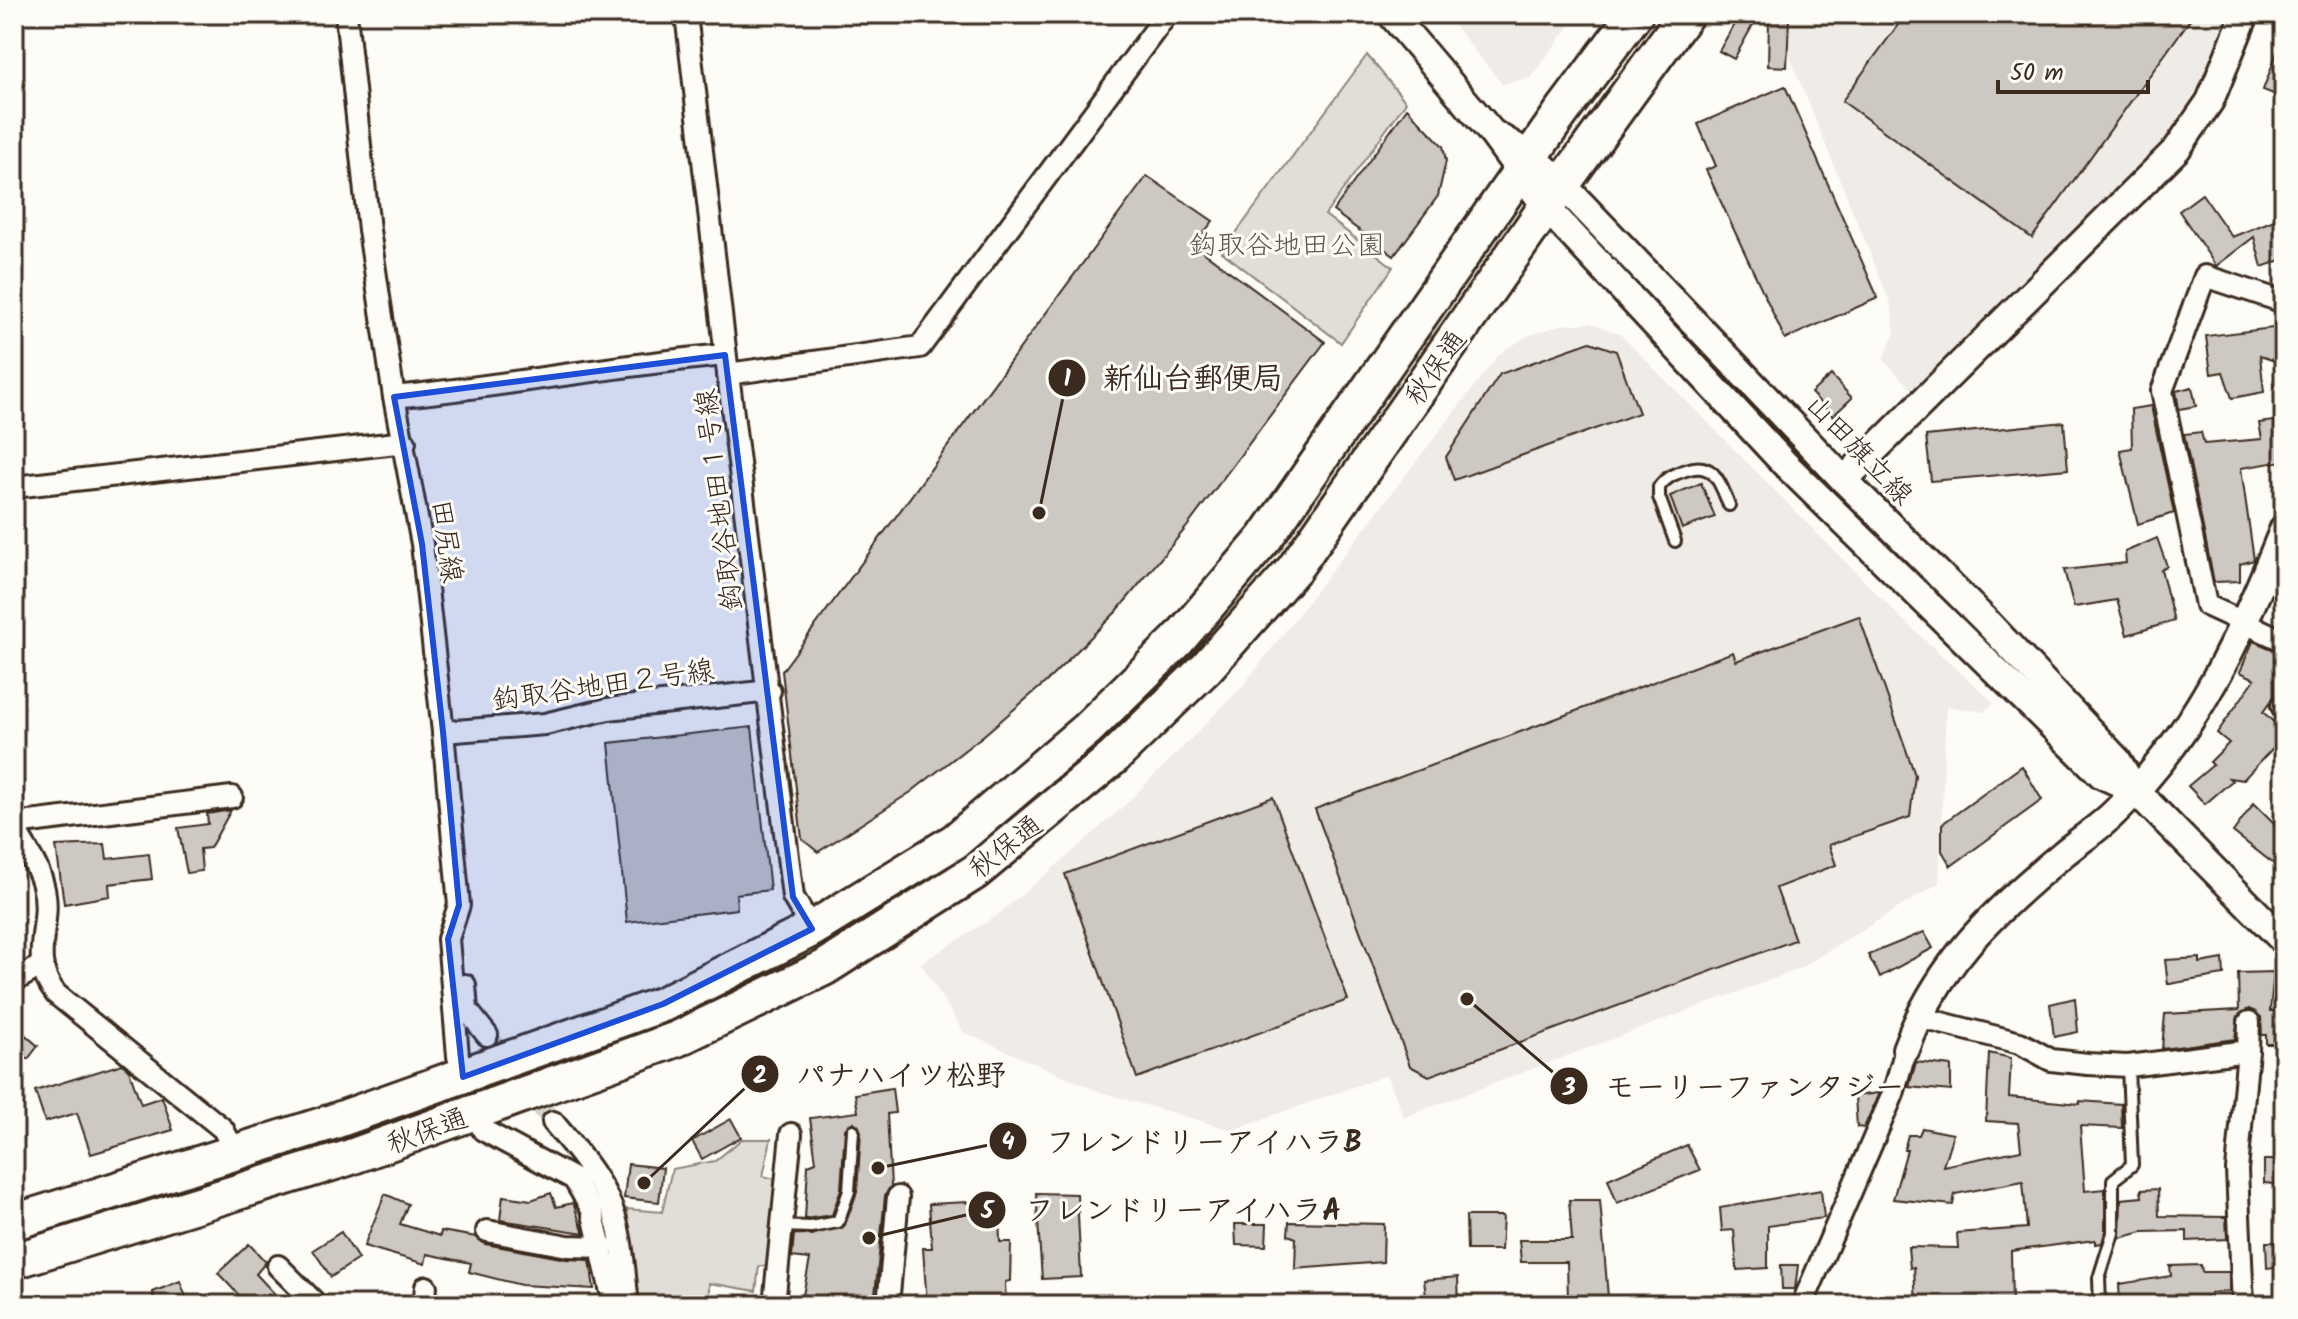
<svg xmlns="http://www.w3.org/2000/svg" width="2298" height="1319" viewBox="0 0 2298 1319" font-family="Kalam,'Klee One',sans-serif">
	<rect width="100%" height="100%" fill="#fdfcf7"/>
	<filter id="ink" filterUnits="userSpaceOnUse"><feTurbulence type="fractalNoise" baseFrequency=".0125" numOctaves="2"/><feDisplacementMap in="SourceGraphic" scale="16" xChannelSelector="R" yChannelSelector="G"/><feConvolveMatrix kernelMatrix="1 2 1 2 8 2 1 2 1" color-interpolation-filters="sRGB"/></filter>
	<g filter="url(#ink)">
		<!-- built -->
		<g fill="#efece7">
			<polygon points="1445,14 1579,14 1530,78 1502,84"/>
			<polygon points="1790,14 2229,14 2209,68 2176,126 2137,172 1912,390 1883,359 1895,333 1891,305 1795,70 1789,54"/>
			<polygon points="1591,323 1620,334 1903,620 1994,703 1983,712 1946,706 1939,883 1797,970 1404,1117 1387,1075 1232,1130 1100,1092 963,1032 921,963 996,916 1069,855 1128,802 1242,687 1499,354 1527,336 1561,325"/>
		</g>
		<!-- green -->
		<g fill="#e1ded7" stroke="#8e847a" stroke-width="2">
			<polygon points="1367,55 1406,102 1325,215 1393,267 1341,343 1222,252"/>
			<polygon points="742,1139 771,1139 763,1176 779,1180 768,1267 759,1266 756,1291 709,1283 709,1305 638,1305 627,1209 662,1212 672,1169 715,1161"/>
		</g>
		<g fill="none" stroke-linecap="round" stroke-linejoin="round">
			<!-- stream -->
			<polyline stroke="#887d74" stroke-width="6" points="2281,802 2284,804"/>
		</g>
		<!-- building -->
		<g fill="#cdc8c2" stroke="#3b2a1e" stroke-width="2">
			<polygon points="1740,14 1759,14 1734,59 1719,51"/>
			<polygon points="1906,14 2194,14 2032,238 1842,101"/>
			<polygon points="1769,18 1789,18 1787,67 1768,66"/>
			<polygon points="2282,39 2284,40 2284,98 2263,90"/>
			<polygon points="1785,86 1878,298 1785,339 1706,170 1716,166 1698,124"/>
			<polygon points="1407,108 1443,146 1446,161 1438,196 1394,256 1333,211"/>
			<polygon points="1147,176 1213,221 1194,245 1325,342 1186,528 1117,611 1046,682 984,735 911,792 818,852 802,839 782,671"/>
			<polygon points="2202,194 2232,237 2284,216 2284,259 2262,267 2254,237 2216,266 2179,211"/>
			<polygon points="2273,328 2284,330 2284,364 2260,356 2264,392 2232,398 2223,372 2211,374 2206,336"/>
			<polygon points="1590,342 1616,351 1639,413 1454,480 1446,457 1500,374"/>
			<polygon points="1831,375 1852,398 1833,416 1811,393"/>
			<polygon points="2192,387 2196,406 2179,409 2176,391"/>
			<polygon points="2151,406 2174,513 2138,524 2120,450 2132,448 2131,409"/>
			<polygon points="2281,420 2284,461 2241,468 2254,560 2240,564 2240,581 2214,582 2184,434 2201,432 2204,444 2262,439 2259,423"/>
			<polygon points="2064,422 2068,469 1931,481 1926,436"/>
			<polygon points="1701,483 1715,517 1682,529 1670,496"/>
			<polygon points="2157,538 2167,566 2161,569 2174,621 2127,635 2117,600 2074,607 2064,570 2126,563 2125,552"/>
			<polygon points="1859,616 1915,775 1910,817 1829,845 1836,865 1776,888 1795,940 1429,1076 1410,1066 1315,809 1733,652 1736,661"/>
			<polygon points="2253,641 2284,654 2284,684 2263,712 2284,732 2284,736 2243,780 2229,778 2232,781 2205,804 2188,786 2213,765 2210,762 2229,743 2217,733 2255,679 2240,672"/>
			<polygon points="752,727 770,890 736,894 737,909 627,922 609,743"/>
			<polygon points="2022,766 2042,800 1951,866 1942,851 1942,824"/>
			<polygon points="1273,797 1348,1000 1137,1078 1065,874"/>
			<polygon points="2254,803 2284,833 2284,872 2233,832"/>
			<polygon points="231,810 210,848 200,849 202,871 187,873 178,828 208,824 207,814"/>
			<polygon points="105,844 107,859 149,854 152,879 109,884 110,896 64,904 56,846"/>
			<polygon points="1924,932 1933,948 1880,977 1868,955"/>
			<polygon points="2200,958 2200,963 2223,959 2224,975 2168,984 2165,960"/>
			<polygon points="2274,972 2270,1011 2284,1011 2284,1044 2266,1044 2266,1035 2262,1035 2261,1017 2249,1009 2238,1016 2235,1039 2162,1049 2165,1014 2239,1010 2238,973"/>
			<polygon points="2075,998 2078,1032 2054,1037 2050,1004"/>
			<polygon points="14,1025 38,1046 28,1059 14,1047"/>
			<polygon points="1989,1053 2011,1058 2009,1097 2080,1104 2080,1101 2121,1104 2122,1128 2080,1126 2085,1191 2105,1189 2105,1232 2102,1243 2095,1244 2095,1240 2011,1251 2012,1305 1916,1305 1914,1267 1910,1268 1908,1247 1958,1248 1957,1233 2027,1228 2023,1181 1955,1194 1953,1205 1893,1199 1907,1150 1904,1150 1908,1135 1919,1135 1922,1128 1953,1134 1943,1166 2021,1150 2018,1123 1986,1121"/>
			<polygon points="1916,1062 1951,1066 1951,1091 1909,1087"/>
			<polygon points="122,1064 129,1070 141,1104 162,1097 173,1130 91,1154 77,1113 45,1122 35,1091"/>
			<polygon points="892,1088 895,1113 887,1114 891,1186 885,1196 874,1305 831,1296 830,1300 803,1295 810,1259 792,1257 794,1234 812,1235 845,1225 857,1192 861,1131 854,1122 845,1129 841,1189 832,1215 805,1219 808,1165 816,1162 810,1118 858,1112 855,1094"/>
			<polygon points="1879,1093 1864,1128 1857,1127 1855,1096"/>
			<polygon points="731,1119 741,1137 702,1159 692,1141"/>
			<polygon points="1687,1145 1700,1170 1617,1203 1608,1179"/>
			<polygon points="2264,1160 2284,1160 2284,1185 2264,1183"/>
			<polygon points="628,1164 663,1168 659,1202 624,1198"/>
			<polygon points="2158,1189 2159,1216 2226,1217 2227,1239 2187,1241 2187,1231 2142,1232 2120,1238 2121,1199 2142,1197 2141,1190"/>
			<polygon points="1821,1190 1824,1218 1768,1226 1768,1268 1737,1270 1734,1230 1722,1231 1720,1208"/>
			<polygon points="551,1193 556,1207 573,1203 584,1233 500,1220 503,1196 531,1200"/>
			<polygon points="1036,1193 1077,1194 1081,1277 1042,1279"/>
			<polygon points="385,1194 408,1204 400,1224 440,1236 441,1231 476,1237 485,1244 566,1259 590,1260 594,1289 521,1285 469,1272 471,1263 427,1254 425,1264 364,1246"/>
			<polygon points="1569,1200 1600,1200 1608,1297 1568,1299 1567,1262 1521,1262 1519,1240 1572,1240"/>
			<polygon points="968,1202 969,1210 999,1211 1000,1242 1011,1242 1010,1281 1005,1282 1006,1305 927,1305 923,1248 932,1248 929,1204"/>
			<polygon points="1466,1216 1503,1216 1501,1250 1467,1250"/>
			<polygon points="1289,1222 1384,1224 1383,1262 1295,1269 1296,1238 1288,1235"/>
			<polygon points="1235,1224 1267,1224 1266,1246 1236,1245"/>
			<polygon points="341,1232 358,1259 331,1277 313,1250"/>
			<polygon points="2266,1242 2284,1242 2284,1266 2267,1268"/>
			<polygon points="249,1244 266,1262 256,1274 285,1305 248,1305 218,1273"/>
			<polygon points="1781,1265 1798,1265 1795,1289 1782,1289"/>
			<polygon points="2201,1265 2202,1272 2229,1272 2229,1292 2210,1293 2210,1305 2120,1305 2119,1284 2171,1276 2170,1266"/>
			<polygon points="1458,1277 1459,1305 1427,1305 1424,1280"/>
			<polygon points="180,1281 189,1305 154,1305 153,1292"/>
		</g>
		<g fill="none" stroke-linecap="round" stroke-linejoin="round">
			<!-- minor-tunnel -->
			<polyline stroke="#d6d2cc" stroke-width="20" stroke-dasharray="20 10" stroke-linecap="butt" points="487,1035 553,1122"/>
			<defs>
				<g id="service">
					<path d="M 1675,541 L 1659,497 L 1659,487 C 1666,477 1674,474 1686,470 C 1714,460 1720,483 1729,505"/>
					<polyline points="782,1226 811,1227 838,1222 849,1191 853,1130"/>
					<polyline points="2100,1305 2099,1278 2113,1233 2113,1180 2132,1165 2128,1066"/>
				</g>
				<g id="minor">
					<polyline points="346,14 369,230 394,397 422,544 443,732 459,905 448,939 458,1056 463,1077"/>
					<polyline points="686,14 728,374"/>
					<polyline points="2284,302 2205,276 2162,391 2206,605 2284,641"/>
					<path d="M 394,397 C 505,386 614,365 725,355"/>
					<polyline points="14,487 405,442"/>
					<polyline points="2282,706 2284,703"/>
					<polyline points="443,732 545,724 608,709 770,691"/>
					<polyline points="14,824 232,797"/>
					<path d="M 14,828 C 24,846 38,865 43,885 C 54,925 26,957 56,994 L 223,1129 L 236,1154"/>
					<polyline points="812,929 793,897 728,374 920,347 1167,14"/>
					<polyline points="14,981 40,966"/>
					<polyline points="465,985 467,1010 487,1035"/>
					<polyline points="1918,1017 2020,1043 2051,1060 2088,1064 2128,1066 2248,1051 2249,1022"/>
					<polyline points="477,1112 483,1130 574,1179 592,1210 614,1305"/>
					<path d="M 553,1122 C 573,1146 594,1170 608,1199 C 623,1230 624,1271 628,1305"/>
					<polyline points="487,1231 568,1246 603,1247"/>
					<polyline points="278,1266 317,1305"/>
					<polyline points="424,1305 426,1287"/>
					<polyline points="774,1305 791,1134"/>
					<polyline points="888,1305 898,1197"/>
					<polyline points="1802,1305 1893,1094 1906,1049"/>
					<polyline points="2243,1305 2237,1170 2248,1051"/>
				</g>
				<g id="tertiary">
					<polyline points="1391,14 1492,133 1546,207 1785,464 2102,775 2135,790"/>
					<polyline points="1492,133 1533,157 1563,185 1844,480 1986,621 2117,760 2135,790 2284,941"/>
					<polyline points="1844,480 2177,149 2210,101 2245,14"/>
					<path d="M 1906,1049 C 1937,964 1994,911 2063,854 C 2080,840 2099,828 2115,812 C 2198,732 2242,633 2284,528"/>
				</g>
				<g id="trunk">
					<polyline points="14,1222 332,1122 663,1004 812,929 955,841 1087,729 1178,640 1265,538 1561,113 1635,14"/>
					<polyline points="14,1261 345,1159 677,1039 824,968 975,872 1114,757 1206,668 1294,569 1546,207 1686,14"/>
				</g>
			</defs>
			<!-- service casing -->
			<use href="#service" stroke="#3b2a1e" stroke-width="16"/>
			<!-- minor casing -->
			<use href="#minor" stroke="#3b2a1e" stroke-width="26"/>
			<!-- tertiary casing -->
			<use href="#tertiary" stroke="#3b2a1e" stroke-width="32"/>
			<!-- trunk casing -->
			<use href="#trunk" stroke="#3b2a1e" stroke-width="40"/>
			<!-- service -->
			<use href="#service" stroke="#fdfcf7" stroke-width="10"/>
			<!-- minor -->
			<use href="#minor" stroke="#fdfcf7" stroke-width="20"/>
			<!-- tertiary -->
			<use href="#tertiary" stroke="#fdfcf7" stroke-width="26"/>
			<!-- trunk -->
			<use href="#trunk" stroke="#fdfcf7" stroke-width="34"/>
		</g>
	</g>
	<!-- marked area -->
	<path fill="#1d4ed8" fill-opacity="0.2" stroke="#1d4ed8" stroke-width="6" stroke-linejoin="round" d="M 725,355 L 793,897 L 812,929 L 663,1004 L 463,1077 L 448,939 L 459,905 L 443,732 L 422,544 L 394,397 Z"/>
	<g text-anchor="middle" stroke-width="6" stroke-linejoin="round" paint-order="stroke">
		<!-- park labels -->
		<g font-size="28" fill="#64574c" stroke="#fdfcf7">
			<text x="1287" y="254">鈎取谷地田公園</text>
		</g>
		<!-- street labels -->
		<g font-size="28" fill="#3b2a1e" stroke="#fdfcf7">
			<text transform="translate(1435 367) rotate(-55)" y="10">秋保通</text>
			<text transform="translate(1860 449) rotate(46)" y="10">山田旗立線</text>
			<text transform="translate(718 500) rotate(-97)" y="10">鈎取谷地田１号線</text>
			<text transform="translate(448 541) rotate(82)" y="10">田尻線</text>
			<text transform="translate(603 684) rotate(-8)" y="10">鈎取谷地田２号線</text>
			<text transform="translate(1005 846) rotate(-38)" y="10">秋保通</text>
			<text transform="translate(427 1130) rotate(-20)" y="10">秋保通</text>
		</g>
	</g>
	<!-- callouts -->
	<path fill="none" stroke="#3b2a1e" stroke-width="3" d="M1039 513L1067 378M644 1183L760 1074M1467 999L1569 1086M878 1168L1008 1141M869 1238L987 1210"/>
	<g fill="#3b2a1e" stroke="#fdfcf7" stroke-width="3">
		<circle cx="1039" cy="513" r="8"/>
		<circle cx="644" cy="1183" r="8"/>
		<circle cx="1467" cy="999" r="8"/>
		<circle cx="878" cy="1168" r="8"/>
		<circle cx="869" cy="1238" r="8"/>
		<circle cx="1067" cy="378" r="20"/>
		<circle cx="760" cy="1074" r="20"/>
		<circle cx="1569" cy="1086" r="20"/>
		<circle cx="1008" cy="1141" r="20"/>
		<circle cx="987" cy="1210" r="20"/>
	</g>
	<g font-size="24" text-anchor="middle" font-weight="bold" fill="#fff">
		<text x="1067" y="386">1</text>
		<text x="760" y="1083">2</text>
		<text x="1569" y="1095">3</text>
		<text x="1008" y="1149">4</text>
		<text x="987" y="1218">5</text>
	</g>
	<g font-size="30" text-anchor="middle" font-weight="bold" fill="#3b2a1e" stroke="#fdfcf7" stroke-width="6" stroke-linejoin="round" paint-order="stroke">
		<text x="1193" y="388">新仙台郵便局</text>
		<text x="901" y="1085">パナハイツ松野</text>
		<text x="1755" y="1097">モーリーファンタジー</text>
		<text x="1204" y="1152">フレンドリーアイハラB</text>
		<text x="1183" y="1220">フレンドリーアイハラA</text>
	</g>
	<!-- margin -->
	<rect width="2298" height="1319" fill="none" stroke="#fdfcf7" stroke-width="48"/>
	<rect x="24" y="24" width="2250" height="1271" fill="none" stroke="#3b2a1e" stroke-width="3" filter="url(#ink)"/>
	<!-- scale -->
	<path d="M1998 80v12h150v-12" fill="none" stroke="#3b2a1e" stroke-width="4"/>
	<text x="2010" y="80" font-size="24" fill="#3b2a1e" stroke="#fdfcf7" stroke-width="6" paint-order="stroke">50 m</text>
</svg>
